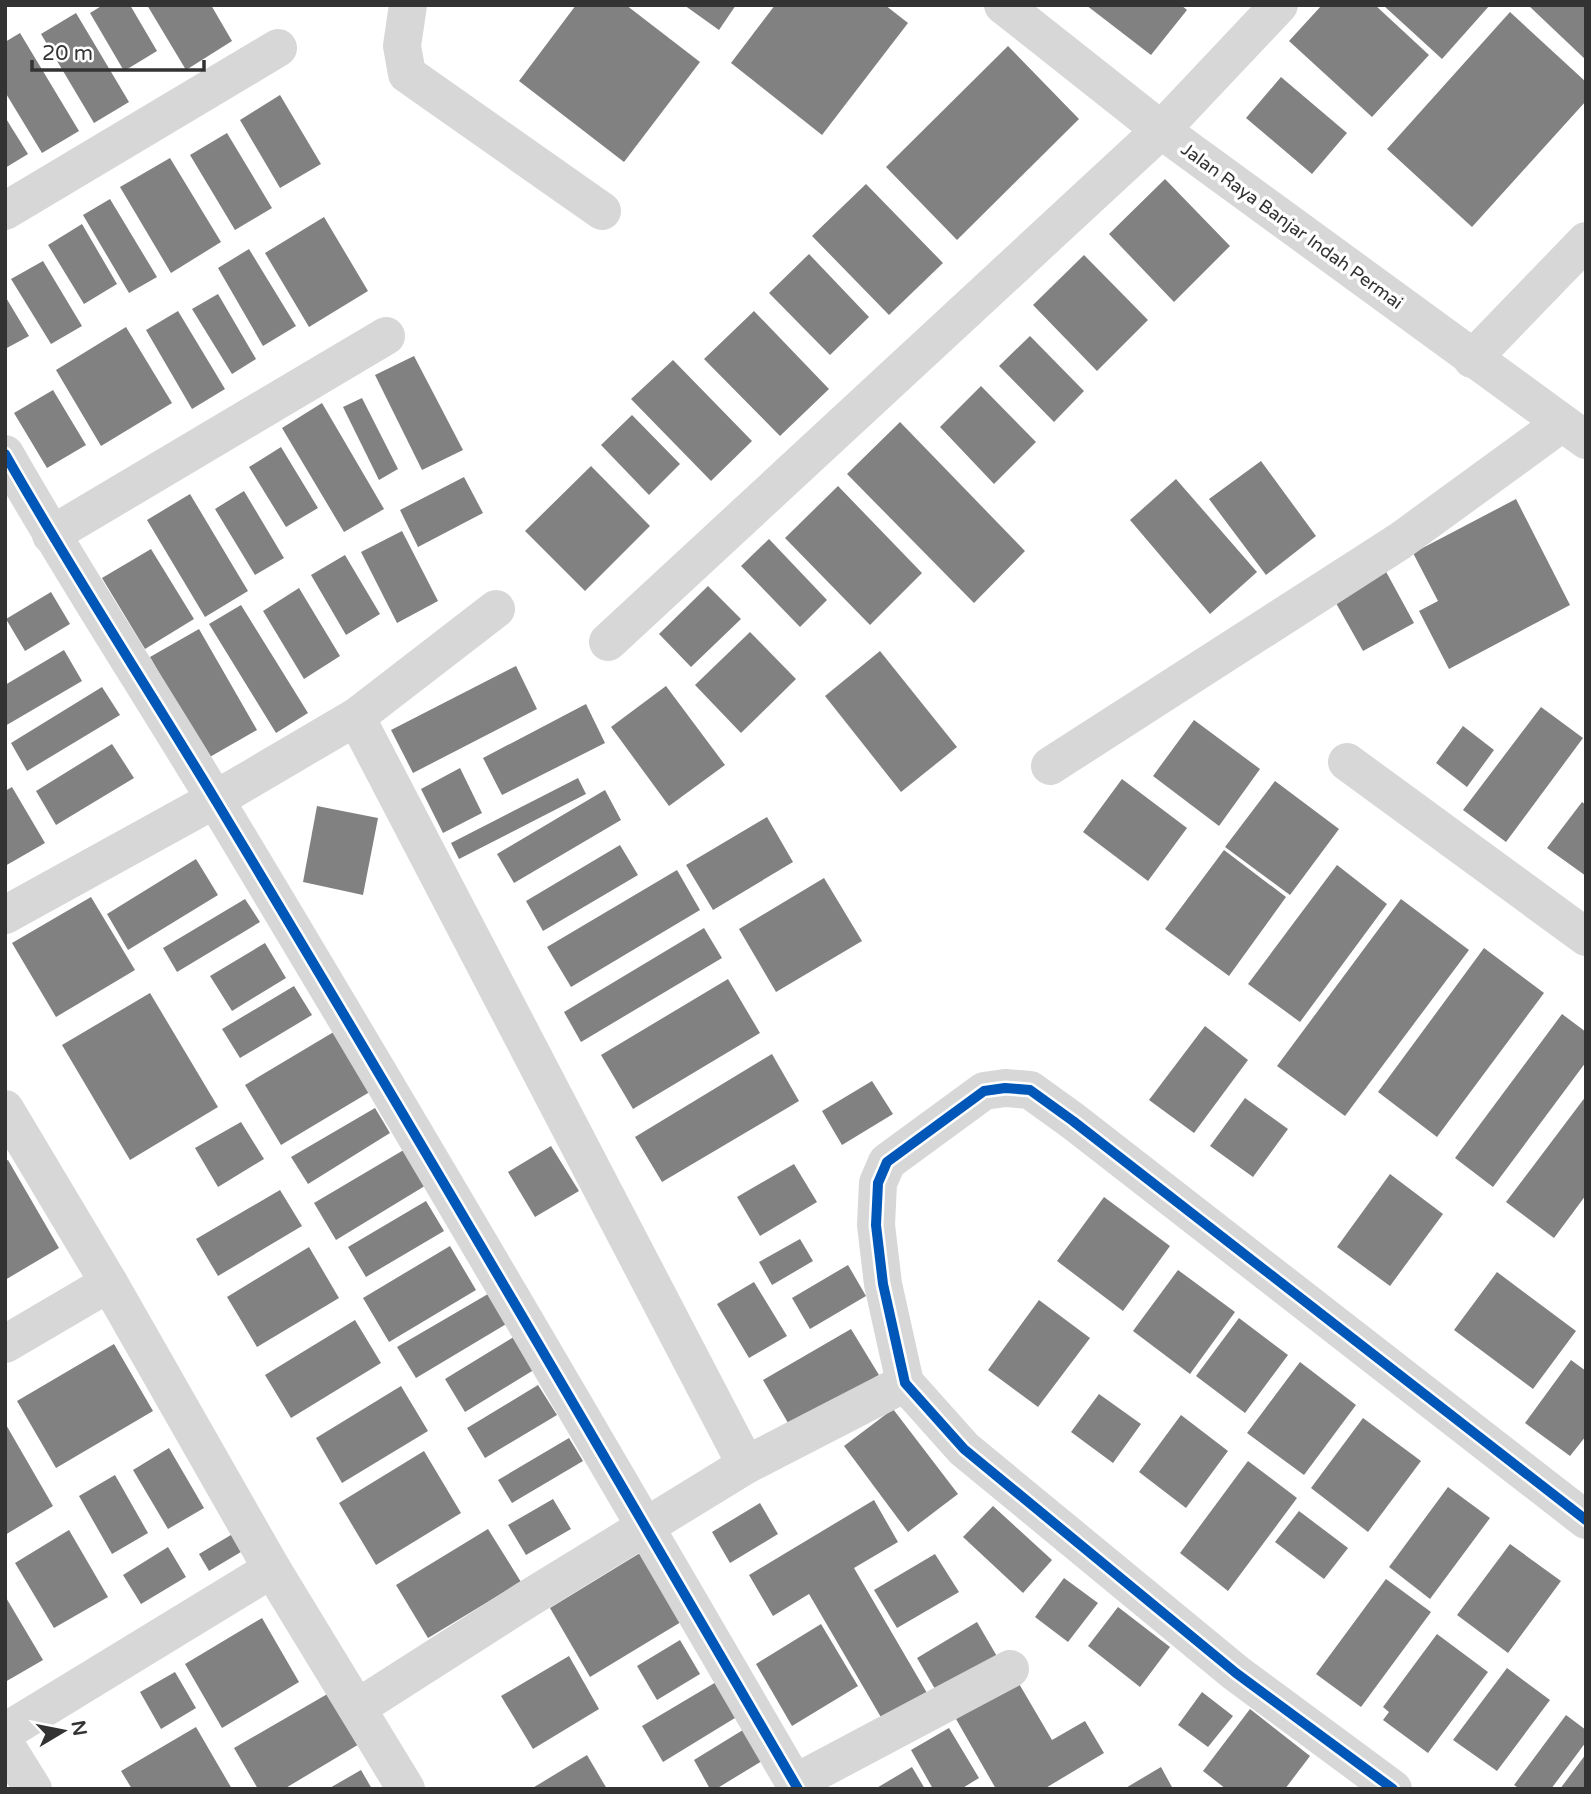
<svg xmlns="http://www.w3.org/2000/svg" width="1591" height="1794" viewBox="0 0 1591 1794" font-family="'Varela Round',sans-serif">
	<rect width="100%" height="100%" fill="#fff"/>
	<!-- building -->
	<g fill="#818181">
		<polygon points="103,5 130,5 157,51 124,71 90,13"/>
		<polygon points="147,5 211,5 232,41 186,70"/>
		<polygon points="576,5 626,5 700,62 624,162 519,81"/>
		<polygon points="684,5 736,5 719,30"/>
		<polygon points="775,5 885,5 908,23 822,135 731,63"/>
		<polygon points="1086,5 1181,5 1187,10 1151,55"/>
		<polygon points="1322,5 1375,5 1429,55 1372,117 1289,41"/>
		<polygon points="1383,5 1490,5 1442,59"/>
		<polygon points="1528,5 1586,5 1586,60"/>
		<polygon points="1510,12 1586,82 1586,101 1472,227 1387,149"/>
		<polygon points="76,13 129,102 94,123 41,34"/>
		<polygon points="20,33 79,131 42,153 5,92 5,42"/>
		<polygon points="1008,46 1079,119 957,240 886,167"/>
		<polygon points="1281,77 1347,133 1312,174 1246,118"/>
		<polygon points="280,95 321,164 280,188 240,120"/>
		<polygon points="5,117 28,154 5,168"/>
		<polygon points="227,133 272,208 235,230 190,155"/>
		<polygon points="170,158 221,242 171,273 120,187"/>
		<polygon points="1165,179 1230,246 1174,302 1109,234"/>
		<polygon points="866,184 943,263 889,315 812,236"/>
		<polygon points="110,199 157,277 129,293 83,215"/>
		<polygon points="324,217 368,291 309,327 265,253"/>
		<polygon points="82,224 117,284 84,304 48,245"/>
		<polygon points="249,249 296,326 263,346 218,268"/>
		<polygon points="809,254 869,317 830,355 769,293"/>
		<polygon points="1084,255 1148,320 1097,371 1033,305"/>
		<polygon points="43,261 82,326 51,344 11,279"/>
		<polygon points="218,294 256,359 232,374 192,309"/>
		<polygon points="5,296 29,336 5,349"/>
		<polygon points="178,311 225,389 192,409 146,330"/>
		<polygon points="754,311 829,389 780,436 704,359"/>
		<polygon points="126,327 172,403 101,446 56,370"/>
		<polygon points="1030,336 1084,391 1054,422 999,366"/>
		<polygon points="414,356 463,450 422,470 375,375"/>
		<polygon points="673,360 752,441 711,481 631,399"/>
		<polygon points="981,386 1036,442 994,484 940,427"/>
		<polygon points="53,390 86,445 47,468 14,413"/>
		<polygon points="362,398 398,469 379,480 343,407"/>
		<polygon points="322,403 384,509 344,532 282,428"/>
		<polygon points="632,415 680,464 649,495 601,445"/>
		<polygon points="900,422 1025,551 974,603 847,474"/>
		<polygon points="281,447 318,508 286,527 249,467"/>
		<polygon points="1261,461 1316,536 1266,575 1209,499"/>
		<polygon points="591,466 650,526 585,591 525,531"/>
		<polygon points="464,477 483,513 418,547 400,510"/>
		<polygon points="1176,479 1257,572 1210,614 1130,520"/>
		<polygon points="838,486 922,573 870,625 785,538"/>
		<polygon points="244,491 284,558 255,575 215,509"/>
		<polygon points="190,494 248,591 205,617 147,520"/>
		<polygon points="1516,499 1570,605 1449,669 1419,611 1438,601 1413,553"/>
		<polygon points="402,531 438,601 397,623 361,552"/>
		<polygon points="769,539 827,600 800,627 741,566"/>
		<polygon points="151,549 194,619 145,649 102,578"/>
		<polygon points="345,555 380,614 346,635 311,575"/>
		<polygon points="1384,568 1414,623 1363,651 1332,596"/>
		<polygon points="708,586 741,619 691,667 659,634"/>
		<polygon points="299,588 340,656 304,679 263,611"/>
		<polygon points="51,592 70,624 25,651 6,619"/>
		<polygon points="241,605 308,713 276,733 209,624"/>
		<polygon points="199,629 257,730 208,758 150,657"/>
		<polygon points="750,632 796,679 741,733 695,685"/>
		<polygon points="64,650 82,681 5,726 5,685"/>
		<polygon points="880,651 957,747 901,792 825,696"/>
		<polygon points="516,666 537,709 413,773 391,730"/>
		<polygon points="666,686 725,765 669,806 611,727"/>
		<polygon points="102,687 120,715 27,771 11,743"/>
		<polygon points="586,704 605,743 502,795 483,758"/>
		<polygon points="1541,707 1583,738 1506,842 1463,810"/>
		<polygon points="1194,720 1260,769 1219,826 1153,776"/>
		<polygon points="1463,726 1494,750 1467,787 1436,763"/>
		<polygon points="112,744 134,778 56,825 36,791"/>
		<polygon points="460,768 482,813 443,833 421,789"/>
		<polygon points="578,778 586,794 459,859 451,843"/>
		<polygon points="1122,779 1187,828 1148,881 1083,832"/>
		<polygon points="1275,781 1339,829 1290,895 1225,847"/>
		<polygon points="12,787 45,843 5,866 5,791"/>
		<polygon points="605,790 621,820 514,883 497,854"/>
		<polygon points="1582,802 1586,805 1586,876 1547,848"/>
		<polygon points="317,806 378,818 363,895 303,882"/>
		<polygon points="767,817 793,862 713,910 686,865"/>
		<polygon points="620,845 638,875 543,931 526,901"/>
		<polygon points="1224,850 1286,897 1229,976 1165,929"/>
		<polygon points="196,859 218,895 128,950 107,914"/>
		<polygon points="1337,865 1387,904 1300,1022 1248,984"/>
		<polygon points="677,870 700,910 571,987 547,947"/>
		<polygon points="824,878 862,941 776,992 739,929"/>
		<polygon points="91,897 135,970 56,1017 12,943"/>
		<polygon points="245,899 260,922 177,972 163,948"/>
		<polygon points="1401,899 1469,950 1345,1116 1277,1066"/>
		<polygon points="704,928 722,958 581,1042 564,1012"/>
		<polygon points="265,943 286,978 232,1011 210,976"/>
		<polygon points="1484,948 1544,993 1437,1137 1378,1092"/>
		<polygon points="728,979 760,1033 633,1109 601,1055"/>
		<polygon points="294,986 312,1015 240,1058 222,1029"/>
		<polygon points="150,993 218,1107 130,1160 62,1045"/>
		<polygon points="1562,1014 1586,1032 1586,1062 1493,1187 1455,1158"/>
		<polygon points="1205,1026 1248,1060 1194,1133 1149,1100"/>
		<polygon points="337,1030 373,1090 281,1145 245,1085"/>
		<polygon points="772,1054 799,1101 662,1182 635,1137"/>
		<polygon points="872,1081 893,1114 842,1145 822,1111"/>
		<polygon points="1586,1096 1586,1195 1554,1238 1506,1202"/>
		<polygon points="1245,1098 1288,1129 1253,1177 1210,1146"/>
		<polygon points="375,1108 390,1133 308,1184 291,1157"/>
		<polygon points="241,1122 264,1159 218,1187 195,1148"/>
		<polygon points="551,1146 579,1191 535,1217 508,1172"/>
		<polygon points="407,1148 428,1184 336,1240 314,1203"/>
		<polygon points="8,1160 59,1248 5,1280 5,1161"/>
		<polygon points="794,1164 817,1202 760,1236 737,1197"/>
		<polygon points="1390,1174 1443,1214 1390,1286 1337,1247"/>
		<polygon points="280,1190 302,1226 218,1276 196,1239"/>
		<polygon points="1104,1197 1170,1246 1123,1311 1057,1261"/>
		<polygon points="426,1201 444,1231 366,1277 348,1247"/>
		<polygon points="800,1239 813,1261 772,1285 759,1262"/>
		<polygon points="450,1246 476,1290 389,1342 363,1298"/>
		<polygon points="309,1247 339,1298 257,1347 227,1297"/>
		<polygon points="848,1265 866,1296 810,1329 792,1298"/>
		<polygon points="1178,1270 1235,1312 1190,1374 1133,1331"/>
		<polygon points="1497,1272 1576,1331 1533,1389 1454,1330"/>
		<polygon points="754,1282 787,1336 749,1358 717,1304"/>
		<polygon points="500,1287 518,1317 416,1378 397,1347"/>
		<polygon points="1039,1300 1090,1338 1038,1407 988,1370"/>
		<polygon points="1239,1318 1288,1355 1245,1413 1196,1376"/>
		<polygon points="355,1320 381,1363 291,1418 265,1375"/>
		<polygon points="851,1329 879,1375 791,1428 763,1380"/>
		<polygon points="517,1335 537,1368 465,1412 445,1379"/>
		<polygon points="114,1344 153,1411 56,1468 17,1401"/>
		<polygon points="1571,1360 1586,1371 1586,1436 1570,1456 1525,1423"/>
		<polygon points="1300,1362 1356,1405 1304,1475 1247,1433"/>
		<polygon points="538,1385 557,1415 485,1458 467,1428"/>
		<polygon points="401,1386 428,1431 342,1483 316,1438"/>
		<polygon points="1099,1394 1141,1424 1113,1463 1071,1432"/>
		<polygon points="893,1409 958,1494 908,1532 844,1446"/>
		<polygon points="1181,1415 1228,1451 1186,1508 1139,1472"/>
		<polygon points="1363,1418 1421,1461 1368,1532 1311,1488"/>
		<polygon points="5,1423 53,1506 5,1535"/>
		<polygon points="569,1438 583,1461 512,1503 498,1480"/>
		<polygon points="169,1448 204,1508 168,1529 133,1470"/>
		<polygon points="424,1451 461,1513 376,1565 339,1503"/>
		<polygon points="1248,1461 1297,1498 1228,1591 1180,1553"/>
		<polygon points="115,1475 148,1533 112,1554 79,1496"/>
		<polygon points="1448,1487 1490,1518 1430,1599 1389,1567"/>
		<polygon points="553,1499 571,1529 526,1555 508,1525"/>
		<polygon points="874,1500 898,1542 854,1568 927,1693 882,1719 809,1594 773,1616 749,1575"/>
		<polygon points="760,1503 778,1534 730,1563 712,1532"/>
		<polygon points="993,1506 1052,1560 1023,1593 963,1537"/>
		<polygon points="1299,1511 1348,1548 1324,1579 1275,1542"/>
		<polygon points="246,1526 256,1543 209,1571 199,1554"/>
		<polygon points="488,1529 521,1582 428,1638 396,1585"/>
		<polygon points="69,1530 108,1597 54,1628 15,1563"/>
		<polygon points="1510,1544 1561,1581 1508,1653 1457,1615"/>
		<polygon points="168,1547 186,1577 141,1604 123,1575"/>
		<polygon points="640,1553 681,1622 590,1677 550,1608"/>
		<polygon points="935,1554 959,1592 897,1628 874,1590"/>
		<polygon points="1064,1578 1098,1603 1068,1642 1035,1617"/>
		<polygon points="1386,1579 1431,1612 1361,1707 1316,1674"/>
		<polygon points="5,1596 43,1660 5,1682"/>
		<polygon points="1118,1607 1170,1647 1140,1687 1088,1646"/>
		<polygon points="262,1618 299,1682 222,1728 185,1664"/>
		<polygon points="977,1622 1002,1665 942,1701 917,1658"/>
		<polygon points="821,1624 858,1686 792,1726 756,1664"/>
		<polygon points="1437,1634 1488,1672 1428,1753 1383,1720 1389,1712 1383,1707"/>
		<polygon points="680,1640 700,1674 657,1700 637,1666"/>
		<polygon points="569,1656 599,1709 533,1749 501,1696"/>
		<polygon points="1507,1668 1550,1700 1497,1771 1453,1740"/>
		<polygon points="175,1672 196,1708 161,1729 140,1692"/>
		<polygon points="728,1675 748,1710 663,1762 642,1726"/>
		<polygon points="1018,1682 1052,1740 1085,1721 1104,1753 1044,1789 996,1789 956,1719"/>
		<polygon points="336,1689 366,1740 284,1789 258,1789 234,1748"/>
		<polygon points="1202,1692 1233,1716 1208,1747 1178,1725"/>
		<polygon points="1250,1709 1310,1756 1285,1789 1226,1789 1203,1771"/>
		<polygon points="1566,1715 1586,1730 1586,1742 1551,1789 1520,1789 1514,1785"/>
		<polygon points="751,1725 770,1756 716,1789 710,1789 694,1760"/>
		<polygon points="196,1727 232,1789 132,1789 121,1771"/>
		<polygon points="949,1728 979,1778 961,1789 933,1789 911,1750"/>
		<polygon points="1586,1754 1586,1789 1560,1789"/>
		<polygon points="587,1755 607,1789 531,1789"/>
		<polygon points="912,1767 925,1789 875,1789"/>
		<polygon points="1161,1767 1173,1789 1124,1789"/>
		<polygon points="361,1770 372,1789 328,1789"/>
	</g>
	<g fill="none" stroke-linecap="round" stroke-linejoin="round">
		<!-- street -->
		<g stroke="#d7d7d7" stroke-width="38">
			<polyline points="408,5 402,46 407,74 602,211"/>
			<polyline points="1003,5 1161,130 1586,440"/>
			<polyline points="5,211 278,48"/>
			<polyline points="1472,359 1586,241"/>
			<path d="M 5,454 C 72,572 146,685 216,801 C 413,1128 606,1459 798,1789"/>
			<polyline points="51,535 386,336"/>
			<polyline points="608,642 1161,130 1279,5"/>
			<polyline points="356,717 746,1465"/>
			<polyline points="1347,762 1586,937"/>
			<polyline points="1050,766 1400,541 1562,423"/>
			<polyline points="5,915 230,791 356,717 496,609"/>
			<polyline points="5,1109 109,1283 272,1569 406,1789"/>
			<polyline points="5,1344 109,1283"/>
			<polyline points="357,1708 526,1600 746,1465 905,1383"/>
			<polyline points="5,1732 272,1569"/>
			<polyline points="5,1744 33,1789"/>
			<polyline points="795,1783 1010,1669"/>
			<polyline points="1393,1789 1236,1673 964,1449 905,1383 883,1284 876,1225 878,1183 887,1162 984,1091 1005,1088 1030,1090 1073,1121 1586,1520"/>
		</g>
		<defs>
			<g id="cycleway">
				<path d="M 5,454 C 72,572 146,685 216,801 C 413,1128 606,1459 798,1789"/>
				<polyline points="1393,1789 1236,1673 964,1449 905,1383 883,1284 876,1225 878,1183 887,1162 984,1091 1005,1088 1030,1090 1073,1121 1586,1520"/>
			</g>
		</defs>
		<!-- cycleway casing -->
		<use href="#cycleway" stroke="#fff" stroke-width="15"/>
		<!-- cycleway -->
		<use href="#cycleway" stroke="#0057b8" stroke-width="10"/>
	</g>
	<g text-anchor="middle" stroke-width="7" stroke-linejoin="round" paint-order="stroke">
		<!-- street labels -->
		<g font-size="18" fill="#333" stroke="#fff">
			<text transform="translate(1292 226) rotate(36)" y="6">Jalan Raya Banjar Indah Permai</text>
		</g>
	</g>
	<!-- border -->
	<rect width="1591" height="1794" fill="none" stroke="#333333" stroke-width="14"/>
	<!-- north arrow -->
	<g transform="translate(63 1731) rotate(80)" stroke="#ffffff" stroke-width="5" paint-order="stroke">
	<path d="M0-5L12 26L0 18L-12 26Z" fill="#333333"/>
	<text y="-10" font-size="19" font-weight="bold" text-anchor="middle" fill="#333333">N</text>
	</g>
	<!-- scale -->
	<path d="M32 60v10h172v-10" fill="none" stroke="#333333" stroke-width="3.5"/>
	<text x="42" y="60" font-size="21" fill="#333333" stroke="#ffffff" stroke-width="5" paint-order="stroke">20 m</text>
</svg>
